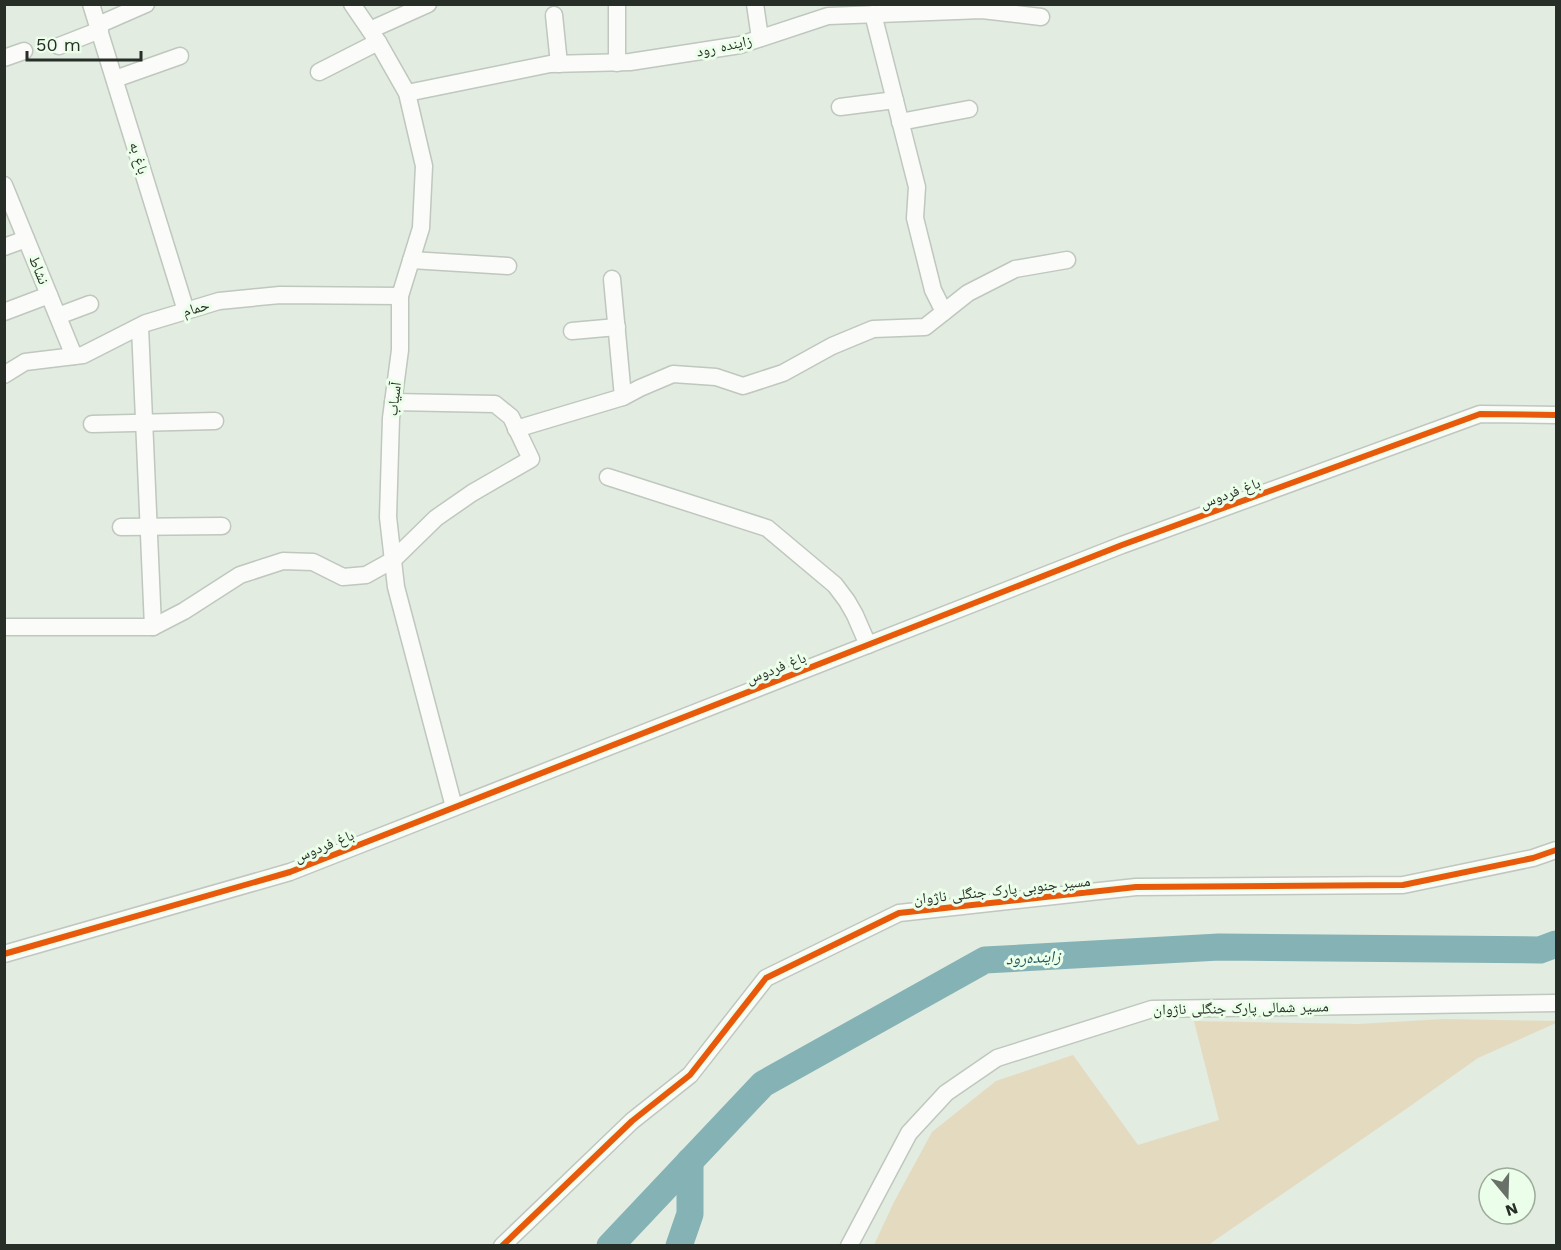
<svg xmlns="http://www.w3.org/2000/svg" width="1561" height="1250" viewBox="0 0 1561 1250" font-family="'Work Sans','Noto Naskh Arabic',sans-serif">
	<rect width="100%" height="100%" fill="#e2ece0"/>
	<!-- green -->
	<polygon fill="#e4dac0" points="1444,1019 1556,1021 1556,1023 1478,1058 1406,1109 1211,1243 1210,1245 874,1245 894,1202 932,1132 996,1081 1073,1055 1138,1145 1219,1120 1194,1021 1358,1024"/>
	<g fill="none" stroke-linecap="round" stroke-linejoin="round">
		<!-- river -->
		<g stroke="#85b2b5" stroke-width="27">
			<polyline points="610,1246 763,1084 985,960 1219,947 1540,950 1556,944"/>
			<polyline points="679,1246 690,1214 690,1161"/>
		</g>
		<defs>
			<g id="minor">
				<polyline points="91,4 186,311"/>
				<polyline points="352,4 378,42 407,93 424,166 421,228 400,296 400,350 391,418 388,517 396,587 454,807"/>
				<polyline points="617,4 617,63"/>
				<polyline points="755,4 760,38"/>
				<polyline points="873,14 917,187 915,218 933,290 944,312"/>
				<polyline points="554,15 559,64"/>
				<polyline points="98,25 146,4"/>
				<polyline points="370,30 428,4"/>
				<polyline points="59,46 100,30"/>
				<polyline points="4,58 24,51"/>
				<polyline points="319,72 378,42"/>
				<polyline points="115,79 180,56"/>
				<polyline points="407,93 550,64 630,62 740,45 828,16 982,10 1041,17"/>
				<polyline points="840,107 895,100"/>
				<polyline points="900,122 969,109"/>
				<polyline points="4,185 74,356"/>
				<polyline points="4,247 26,239"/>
				<polyline points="411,260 508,266"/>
				<polyline points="612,279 623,397"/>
				<polyline points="4,312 49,295"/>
				<polyline points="58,316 90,304"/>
				<polyline points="140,327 153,627"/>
				<polyline points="572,331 617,327"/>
				<polyline points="4,375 25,362 83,355 146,323 219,301 280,295 400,296"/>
				<polyline points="92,424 215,421"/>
				<polyline points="516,429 623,397 640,388 673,374 716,377 743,386 783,373 832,346 873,329 925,327 968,293 1015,269 1067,260"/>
				<polyline points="608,477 767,528 835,585 847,601 855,615 868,645"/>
				<polyline points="121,527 222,526"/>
				<polyline points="4,627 153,627 184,611 240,575 283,561 313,562 343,577 366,575 393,560 436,518 472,493 531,459 511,417 495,404 393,402"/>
				<polyline points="4,954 290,872 1122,545 1480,414 1556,415"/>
				<polyline points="502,1246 632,1121 690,1075 766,978 899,913 1136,887 1403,885 1533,858 1556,850"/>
				<polyline points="849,1246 909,1133 946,1093 997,1058 1152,1009 1556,1003"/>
			</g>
		</defs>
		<!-- minor casing -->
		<use href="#minor" stroke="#bfc7be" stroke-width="19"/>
		<!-- minor -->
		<use href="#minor" stroke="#fbfcfa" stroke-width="16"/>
		<defs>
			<g id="cycleway">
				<polyline points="4,954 290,872 1122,545 1480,414 1556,415"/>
				<polyline points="502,1246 632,1121 690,1075 766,978 899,913 1136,887 1403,885 1533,858 1556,850"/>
			</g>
		</defs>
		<!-- cycleway casing -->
		<use href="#cycleway" stroke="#ebfee9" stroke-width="10"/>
		<!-- cycleway -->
		<use href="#cycleway" stroke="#e8590c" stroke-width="6"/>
	</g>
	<g text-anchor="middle" stroke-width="6" stroke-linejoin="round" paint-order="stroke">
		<!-- street labels -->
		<g font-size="15" fill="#272e27" stroke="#ebfee9">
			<text transform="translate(724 46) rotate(-12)" y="5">زاینده رود</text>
			<text transform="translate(139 158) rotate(73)" y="5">باغ به</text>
			<text transform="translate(39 270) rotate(68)" y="5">نشاط</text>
			<text transform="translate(196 308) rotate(-17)" y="5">حمام</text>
			<text transform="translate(394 399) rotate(-83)" y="5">آسیاب</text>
			<text transform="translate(1230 493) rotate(-20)" y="5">باغ فردوس</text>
			<text transform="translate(776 668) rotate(-21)" y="5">باغ فردوس</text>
			<text transform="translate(324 846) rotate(-22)" y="5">باغ فردوس</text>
			<text transform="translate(1002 890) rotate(-6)" y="5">مسیر جنوبی پارک جنگلی ناژوان</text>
			<text transform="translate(1241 1008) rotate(-1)" y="5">مسیر شمالی پارک جنگلی ناژوان</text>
		</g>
		<!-- water labels -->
		<g font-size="16" font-style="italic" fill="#20545d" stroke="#ebfee9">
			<text transform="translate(1033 957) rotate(-3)" y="6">زاینده‌رود</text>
		</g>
	</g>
	<!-- border -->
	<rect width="1561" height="1250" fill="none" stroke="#272e27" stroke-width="12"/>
	<!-- north arrow -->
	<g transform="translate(1507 1196) rotate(161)"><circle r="28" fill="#ebfee9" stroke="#9dab9b" stroke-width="1.5"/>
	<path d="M0-4.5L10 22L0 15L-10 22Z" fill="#687068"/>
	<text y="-9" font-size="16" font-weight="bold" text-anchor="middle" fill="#272e27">N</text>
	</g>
	<!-- scale -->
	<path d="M27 51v9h114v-9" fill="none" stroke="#272e27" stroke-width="3"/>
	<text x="36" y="51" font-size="18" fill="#272e27" stroke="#ebfee9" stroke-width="4.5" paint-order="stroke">50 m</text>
</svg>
